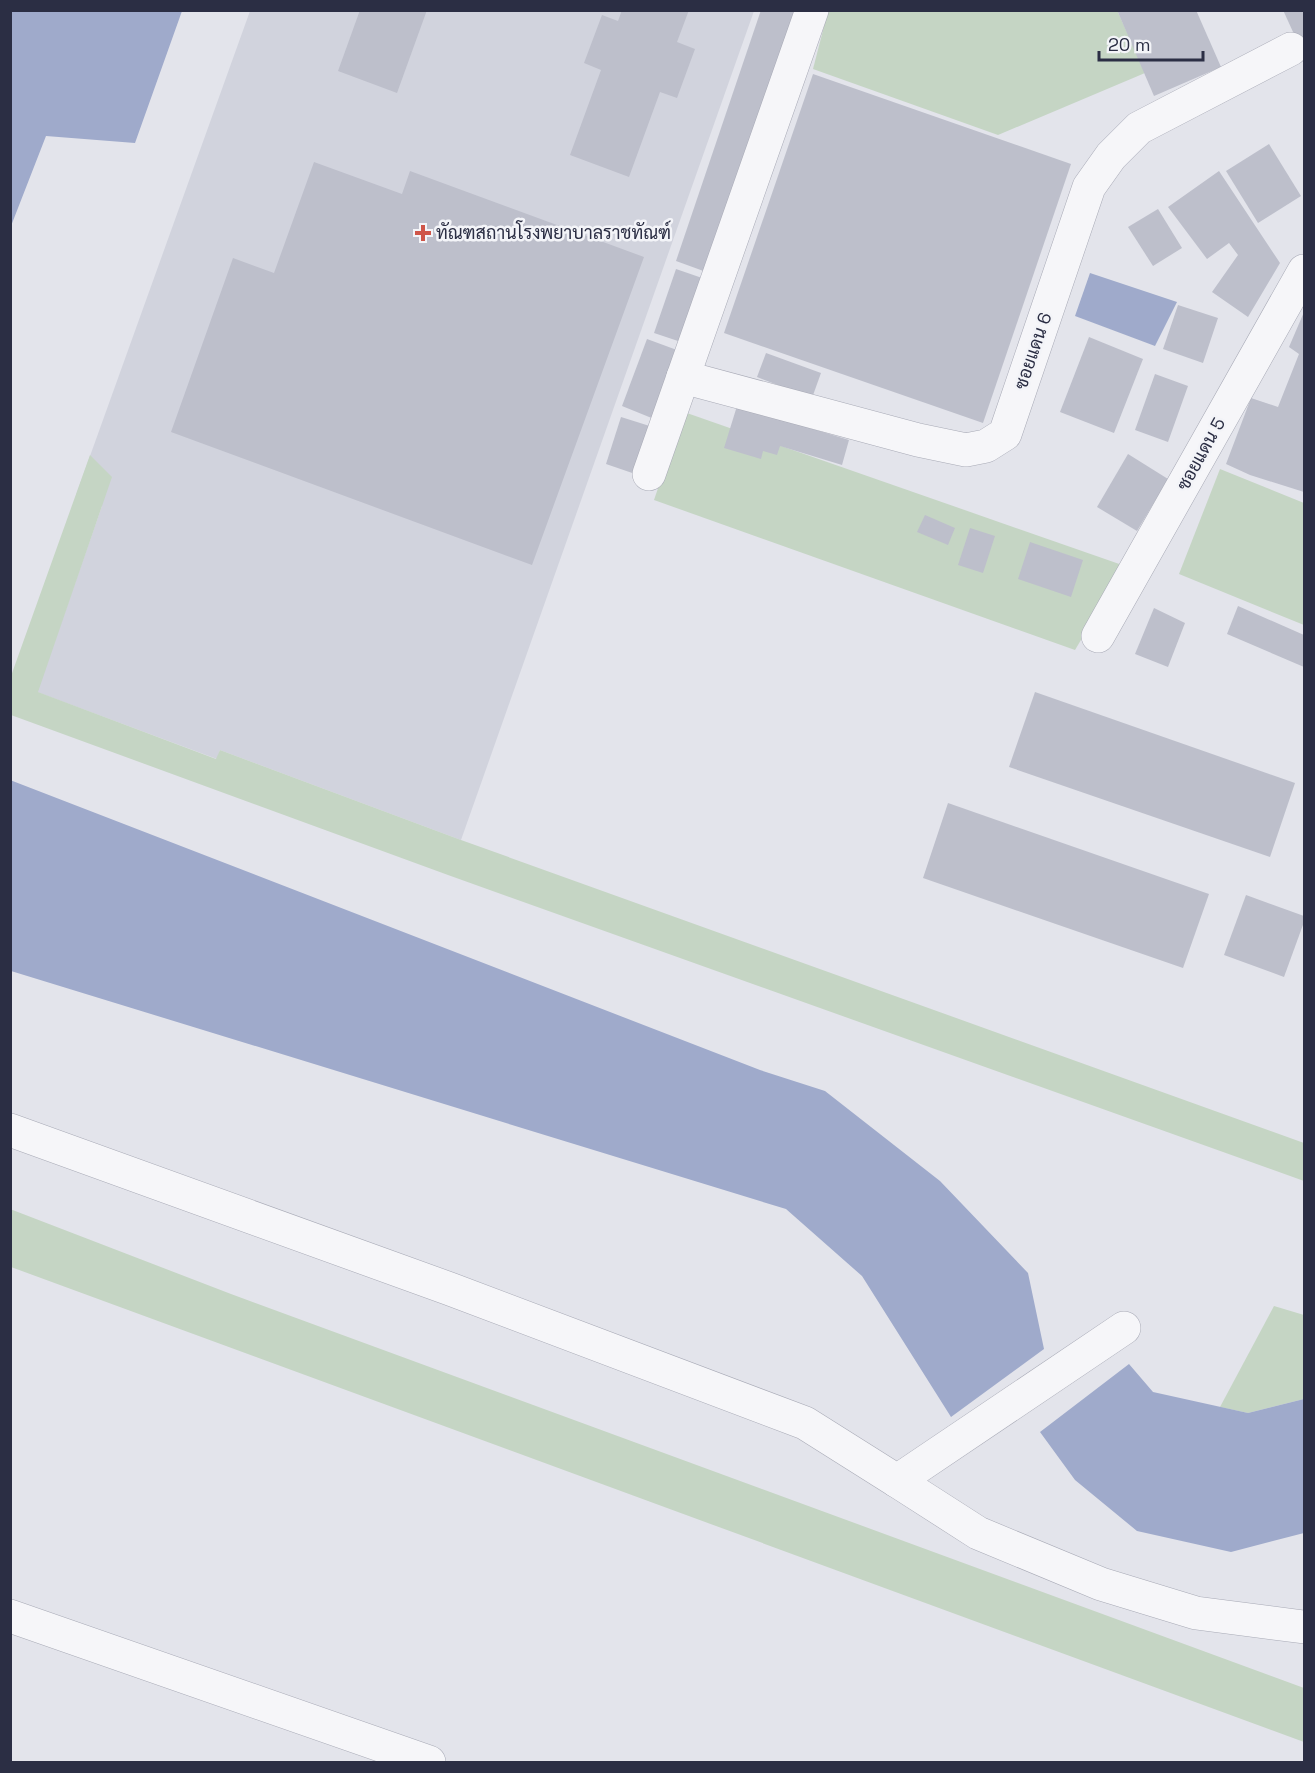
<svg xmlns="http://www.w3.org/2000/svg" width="1315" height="1773" viewBox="0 0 1315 1773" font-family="'Space Grotesk',Sarabun,sans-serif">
	<rect width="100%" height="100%" fill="#e3e4eb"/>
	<!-- built -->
	<polygon fill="#d1d3dd" points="250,11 754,11 461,840 220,750 217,759 37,692 102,506 76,495"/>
	<!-- green -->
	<g fill="#c5d5c4">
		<polygon points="1117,10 1145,73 998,135 813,69 828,11"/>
		<polygon points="684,412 1125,566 1075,650 654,500"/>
		<polygon points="90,455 112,477 38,692 216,759 220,750 461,840 1304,1143 1304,1181 448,875 11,715 11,676"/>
		<polygon points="1220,469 1304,503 1304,625 1179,574"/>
		<polygon points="10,1209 231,1294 1304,1688 1304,1742 11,1267"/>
		<polygon points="1274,1306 1304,1315 1304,1399 1248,1413 1220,1407"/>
	</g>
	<!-- water -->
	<g fill="#9faacb">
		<polygon points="11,10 182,11 135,143 46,136 11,226"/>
		<polygon points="1090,273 1177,302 1155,346 1075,316"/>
		<polygon points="10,780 760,1070 825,1091 940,1181 1028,1273 1044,1349 951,1417 862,1276 786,1209 11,971"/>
		<polygon points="1129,1364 1153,1392 1248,1413 1304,1399 1304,1533 1231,1552 1137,1531 1075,1480 1040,1432"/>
	</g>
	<!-- building -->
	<g fill="#bdbfcb">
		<polygon points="360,10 427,10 397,93 338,71"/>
		<polygon points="622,10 689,10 677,42 695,49 677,98 660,92 629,177 570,155 601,70 584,63 602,15 618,21"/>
		<polygon points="761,10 803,10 709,273 676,261"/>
		<polygon points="1117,10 1196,10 1221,67 1154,96"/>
		<polygon points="1283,10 1304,10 1304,56"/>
		<polygon points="813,74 1071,164 983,423 724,333"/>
		<polygon points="1269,144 1301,196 1258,223 1226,171"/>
		<polygon points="314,162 402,194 410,171 644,257 532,565 171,432 233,258 274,273"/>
		<polygon points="1219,171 1280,263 1248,317 1212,292 1238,255 1229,243 1207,259 1168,207"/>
		<polygon points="1158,209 1182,248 1153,266 1128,227"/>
		<polygon points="676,269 705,279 684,343 654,333"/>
		<polygon points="1178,305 1218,318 1203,363 1163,349"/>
		<polygon points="1304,312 1304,492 1250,475 1226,464 1251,398 1278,407 1299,354 1289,347"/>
		<polygon points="1089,337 1143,359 1114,433 1060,412"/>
		<polygon points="647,339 685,353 659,421 622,406"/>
		<polygon points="766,353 821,373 812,398 757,377"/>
		<polygon points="1155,374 1188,386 1168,442 1135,430"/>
		<polygon points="737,406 849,440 842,465 780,446 777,455 763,451 761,459 724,448"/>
		<polygon points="621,417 656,428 641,476 606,464"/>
		<polygon points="1128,454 1168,479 1137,531 1097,507"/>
		<polygon points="925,515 955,528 948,545 917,532"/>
		<polygon points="970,528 995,536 983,573 958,565"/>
		<polygon points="1030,542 1083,560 1071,597 1018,579"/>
		<polygon points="1238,606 1304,635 1304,667 1227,634"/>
		<polygon points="1154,608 1185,623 1168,667 1135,654"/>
		<polygon points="1035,692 1295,783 1270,857 1009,767"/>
		<polygon points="948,803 1209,894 1183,968 923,878"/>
		<polygon points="1246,895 1304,916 1304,922 1284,977 1224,955"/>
	</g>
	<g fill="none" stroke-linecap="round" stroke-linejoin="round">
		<defs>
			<g id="minor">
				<polyline points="683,377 918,440 966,450 986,446 1005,434 1089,187 1111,156 1139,128 1291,49"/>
				<polyline points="649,474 812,10"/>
				<polyline points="1098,636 1304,271"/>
				<polyline points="10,1130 450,1289 805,1423 897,1481 1124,1328"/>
				<polyline points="897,1481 978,1533 1101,1584 1196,1613 1304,1627"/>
				<polyline points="10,1616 429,1762"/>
			</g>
		</defs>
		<!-- minor casing -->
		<use href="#minor" stroke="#a8aab6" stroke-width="34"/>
		<!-- minor -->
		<use href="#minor" stroke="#f6f6f9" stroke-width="33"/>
	</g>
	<!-- markers -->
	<path fill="#cf5549" stroke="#f3f4f8" stroke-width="2" d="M420 224h6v6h6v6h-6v6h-6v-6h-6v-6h6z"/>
	<g text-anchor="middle" stroke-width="5" stroke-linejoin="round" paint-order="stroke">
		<!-- poi labels -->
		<g font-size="18" fill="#2b2e44" stroke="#f3f4f8" text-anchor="start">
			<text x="436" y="239">ทัณฑสถานโรงพยาบาลราชทัณฑ์</text>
		</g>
		<!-- street labels -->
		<g font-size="18" fill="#2b2e44" stroke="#f3f4f8">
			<text transform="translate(1033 351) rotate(-71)" y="6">ซอยแดน 6</text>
			<text transform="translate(1201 454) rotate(-61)" y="6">ซอยแดน 5</text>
		</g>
	</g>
	<!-- border -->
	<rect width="1315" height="1773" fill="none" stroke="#2b2e44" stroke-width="24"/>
	<!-- scale -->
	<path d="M1099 51v9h104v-9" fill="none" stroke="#2b2e44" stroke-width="3"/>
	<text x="1108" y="51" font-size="18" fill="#2b2e44" stroke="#f3f4f8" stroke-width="4.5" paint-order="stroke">20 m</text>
</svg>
